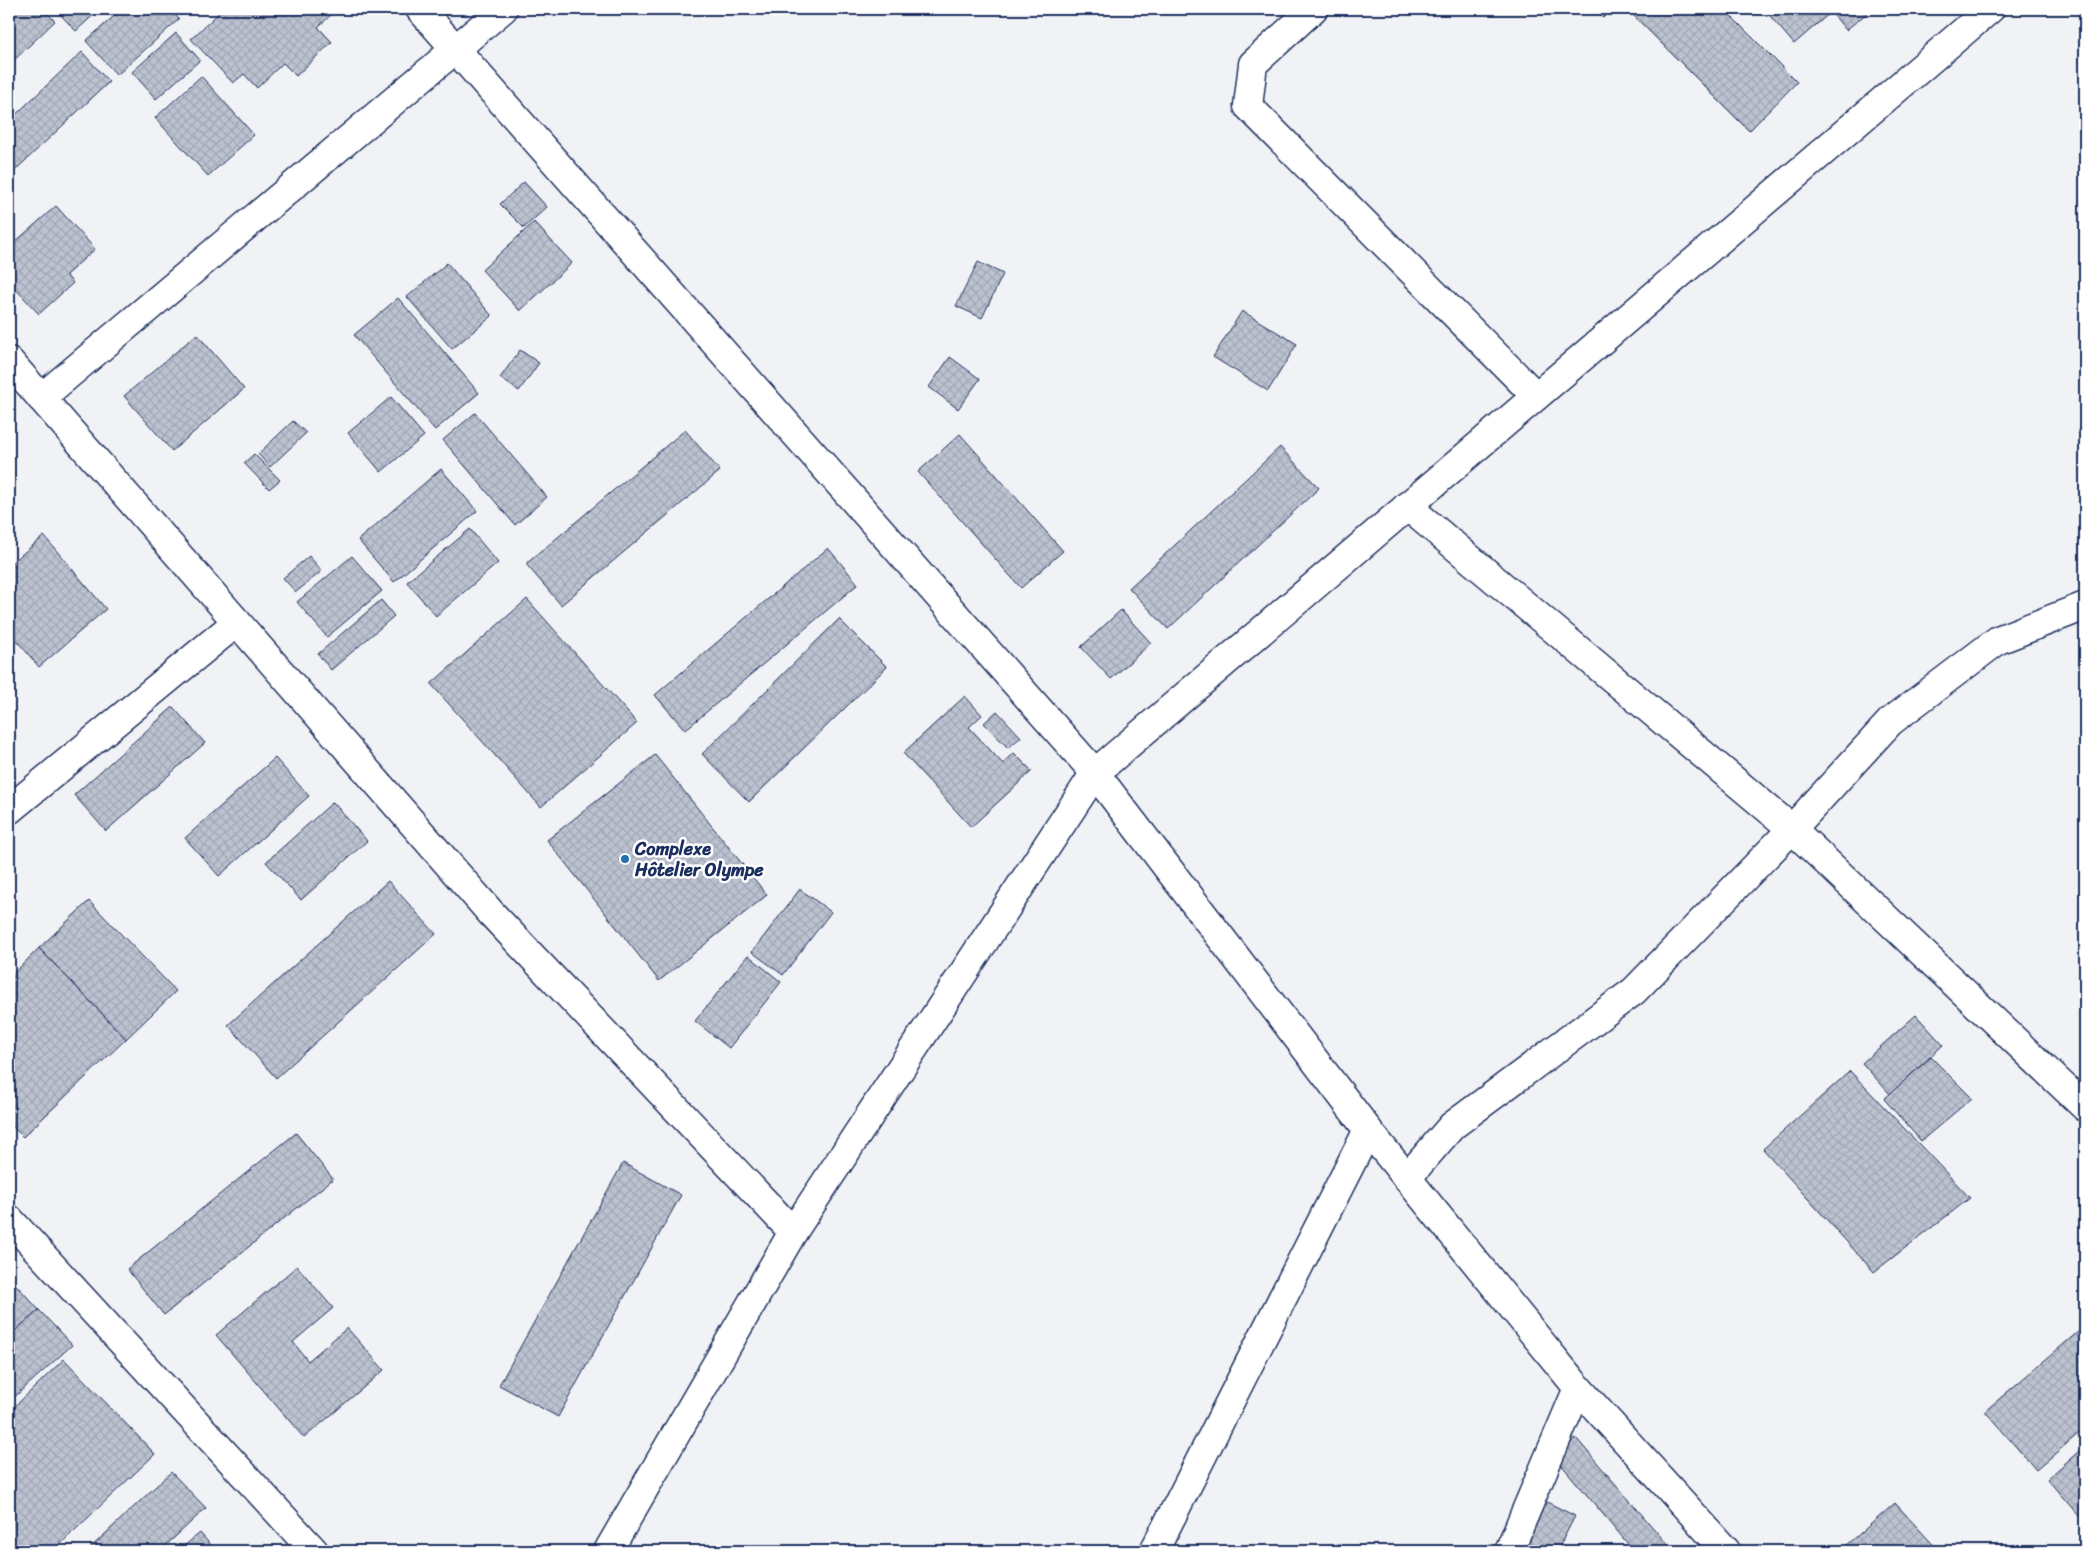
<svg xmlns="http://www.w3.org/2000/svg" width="2094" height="1560" viewBox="0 0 2094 1560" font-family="Sriracha,sans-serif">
	<defs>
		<pattern id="building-cross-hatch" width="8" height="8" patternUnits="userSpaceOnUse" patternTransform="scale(1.25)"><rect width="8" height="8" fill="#bcc2d0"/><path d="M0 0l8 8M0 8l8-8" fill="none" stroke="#a1a7b5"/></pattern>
	</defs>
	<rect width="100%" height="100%" fill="#f1f2f5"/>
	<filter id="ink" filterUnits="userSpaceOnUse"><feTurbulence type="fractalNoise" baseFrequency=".02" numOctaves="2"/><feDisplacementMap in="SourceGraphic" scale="10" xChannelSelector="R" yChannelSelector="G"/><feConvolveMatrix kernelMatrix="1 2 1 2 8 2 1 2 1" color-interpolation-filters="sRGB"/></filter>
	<g filter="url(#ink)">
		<!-- building -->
		<g fill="url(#building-cross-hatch)" stroke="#1b2f5e">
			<polygon points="15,9 43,9 55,21 9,65 9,15"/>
			<polygon points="55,9 100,9 76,31"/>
			<polygon points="122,9 169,9 179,19 117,75 86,41"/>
			<polygon points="223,9 337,9 318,27 332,42 296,76 283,63 257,88 244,74 233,83 191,39"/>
			<polygon points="1593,9 1612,9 1603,18"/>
			<polygon points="1627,9 1724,9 1797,82 1749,131"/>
			<polygon points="1764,9 1864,9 1867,13 1846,30 1831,12 1794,44"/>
			<polygon points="176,33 200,60 156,99 132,72"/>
			<polygon points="82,52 109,82 9,176 9,121"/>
			<polygon points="201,76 254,135 208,176 155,118"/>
			<polygon points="524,182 547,207 524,228 500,204"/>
			<polygon points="56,206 95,249 66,275 73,283 39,314 9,282 9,238 11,236 15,242"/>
			<polygon points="534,222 572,263 520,311 482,270"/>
			<polygon points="978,262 1003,274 982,318 956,306"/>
			<polygon points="447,263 492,316 452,349 407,297"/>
			<polygon points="398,298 479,393 435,430 354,335"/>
			<polygon points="1242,311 1297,344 1268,391 1213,357"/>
			<polygon points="197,334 244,389 172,451 124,396"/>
			<polygon points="520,350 539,363 519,391 500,378"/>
			<polygon points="950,357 980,379 958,409 929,387"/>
			<polygon points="391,397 424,436 381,472 348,433"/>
			<polygon points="475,413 547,497 515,525 443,440"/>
			<polygon points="293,421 306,433 270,467 258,454"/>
			<polygon points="685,430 720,471 561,605 526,564"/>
			<polygon points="960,434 1063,551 1021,588 918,472"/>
			<polygon points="1280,447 1319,488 1168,629 1129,588"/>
			<polygon points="254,454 280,480 269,489 244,463"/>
			<polygon points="441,469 477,511 394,582 358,540"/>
			<polygon points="470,529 498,563 436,616 407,582"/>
			<polygon points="44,536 106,609 39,667 9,631 9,565"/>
			<polygon points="828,548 858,584 685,730 655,695"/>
			<polygon points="309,556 322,571 296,592 283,578"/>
			<polygon points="352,556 382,591 327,637 297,602"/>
			<polygon points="527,599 637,723 541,807 431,684"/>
			<polygon points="381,600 394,616 331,670 318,654"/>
			<polygon points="1121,610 1151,643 1111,679 1081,647"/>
			<polygon points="839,619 887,667 749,802 702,754"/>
			<polygon points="965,696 982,715 969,727 1003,764 1014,753 1032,771 971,827 903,753"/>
			<polygon points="173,707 205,743 106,831 74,795"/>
			<polygon points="997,711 1021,737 1008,748 984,723"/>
			<polygon points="655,755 767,895 659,981 547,840"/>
			<polygon points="275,758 309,796 219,876 185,838"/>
			<polygon points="333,802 367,841 301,900 266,862"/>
			<polygon points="388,881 436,934 276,1078 228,1025"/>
			<polygon points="800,889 831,912 783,975 752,952"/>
			<polygon points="89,901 176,991 126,1039 39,948"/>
			<polygon points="39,948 126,1039 23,1137 9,1123 9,978"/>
			<polygon points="748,955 781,982 729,1048 695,1021"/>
			<polygon points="1916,1015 1943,1045 1890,1094 1862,1063"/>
			<polygon points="1931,1057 1972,1098 1921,1141 1884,1099"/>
			<polygon points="1850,1071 1970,1198 1874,1272 1763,1149"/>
			<polygon points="296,1133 333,1179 164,1315 127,1269"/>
			<polygon points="623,1163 681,1195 558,1417 499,1385"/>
			<polygon points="297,1266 333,1308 293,1342 308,1361 347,1328 384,1370 304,1438 216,1335"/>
			<polygon points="9,1277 39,1310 9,1336"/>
			<polygon points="39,1310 72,1345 9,1402 9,1336"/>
			<polygon points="2085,1326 2085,1428 2036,1470 1985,1411"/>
			<polygon points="64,1359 155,1454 53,1551 9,1551 9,1412"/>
			<polygon points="1576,1438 1673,1551 1634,1551 1554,1456"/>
			<polygon points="2085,1446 2085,1523 2047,1479"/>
			<polygon points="171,1472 206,1508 160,1551 87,1551"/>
			<polygon points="1541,1499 1575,1516 1557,1551 1515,1551"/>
			<polygon points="1895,1503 1939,1551 1850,1551 1846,1546"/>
			<polygon points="200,1533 216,1551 178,1551"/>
		</g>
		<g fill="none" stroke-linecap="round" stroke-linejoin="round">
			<defs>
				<g id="minor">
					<polyline points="420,9 1095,773 1368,1130 1578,1388 1726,1551"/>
					<polyline points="1313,9 1253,64 1248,106 1536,396"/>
					<polyline points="9,361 491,913 793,1232"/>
					<polyline points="41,398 503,9"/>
					<polyline points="1407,506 1792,829 2085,1107"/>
					<polyline points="9,810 237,622"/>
					<polyline points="1407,1178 1452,1126 1634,991 1792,829 1890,722 1998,640 2085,606"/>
					<polyline points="9,1219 314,1551"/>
					<polyline points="608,1551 793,1232 1095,773 1990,9"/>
					<polyline points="1154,1551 1368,1130"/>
					<polyline points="1509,1551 1578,1388"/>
				</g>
			</defs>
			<!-- minor casing -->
			<use href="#minor" stroke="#1b2f5e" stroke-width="31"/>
			<!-- minor -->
			<use href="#minor" stroke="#fff" stroke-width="28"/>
		</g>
	</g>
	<!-- markers -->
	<circle fill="#1f6fb2" stroke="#fff" stroke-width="2" cx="625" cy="859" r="5"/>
	<g text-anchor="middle" stroke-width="5" stroke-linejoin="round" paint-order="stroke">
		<!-- poi labels -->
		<g font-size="18" font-weight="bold" fill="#1b2f5e" stroke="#fff" text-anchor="start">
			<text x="635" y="855">Complexe<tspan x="635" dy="21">Hôtelier Olympe</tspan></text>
		</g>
	</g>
	<!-- margin -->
	<rect width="2094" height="1560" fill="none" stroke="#fff" stroke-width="30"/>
	<rect x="15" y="15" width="2064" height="1530" fill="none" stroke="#1b2f5e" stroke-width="2" filter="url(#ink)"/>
</svg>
